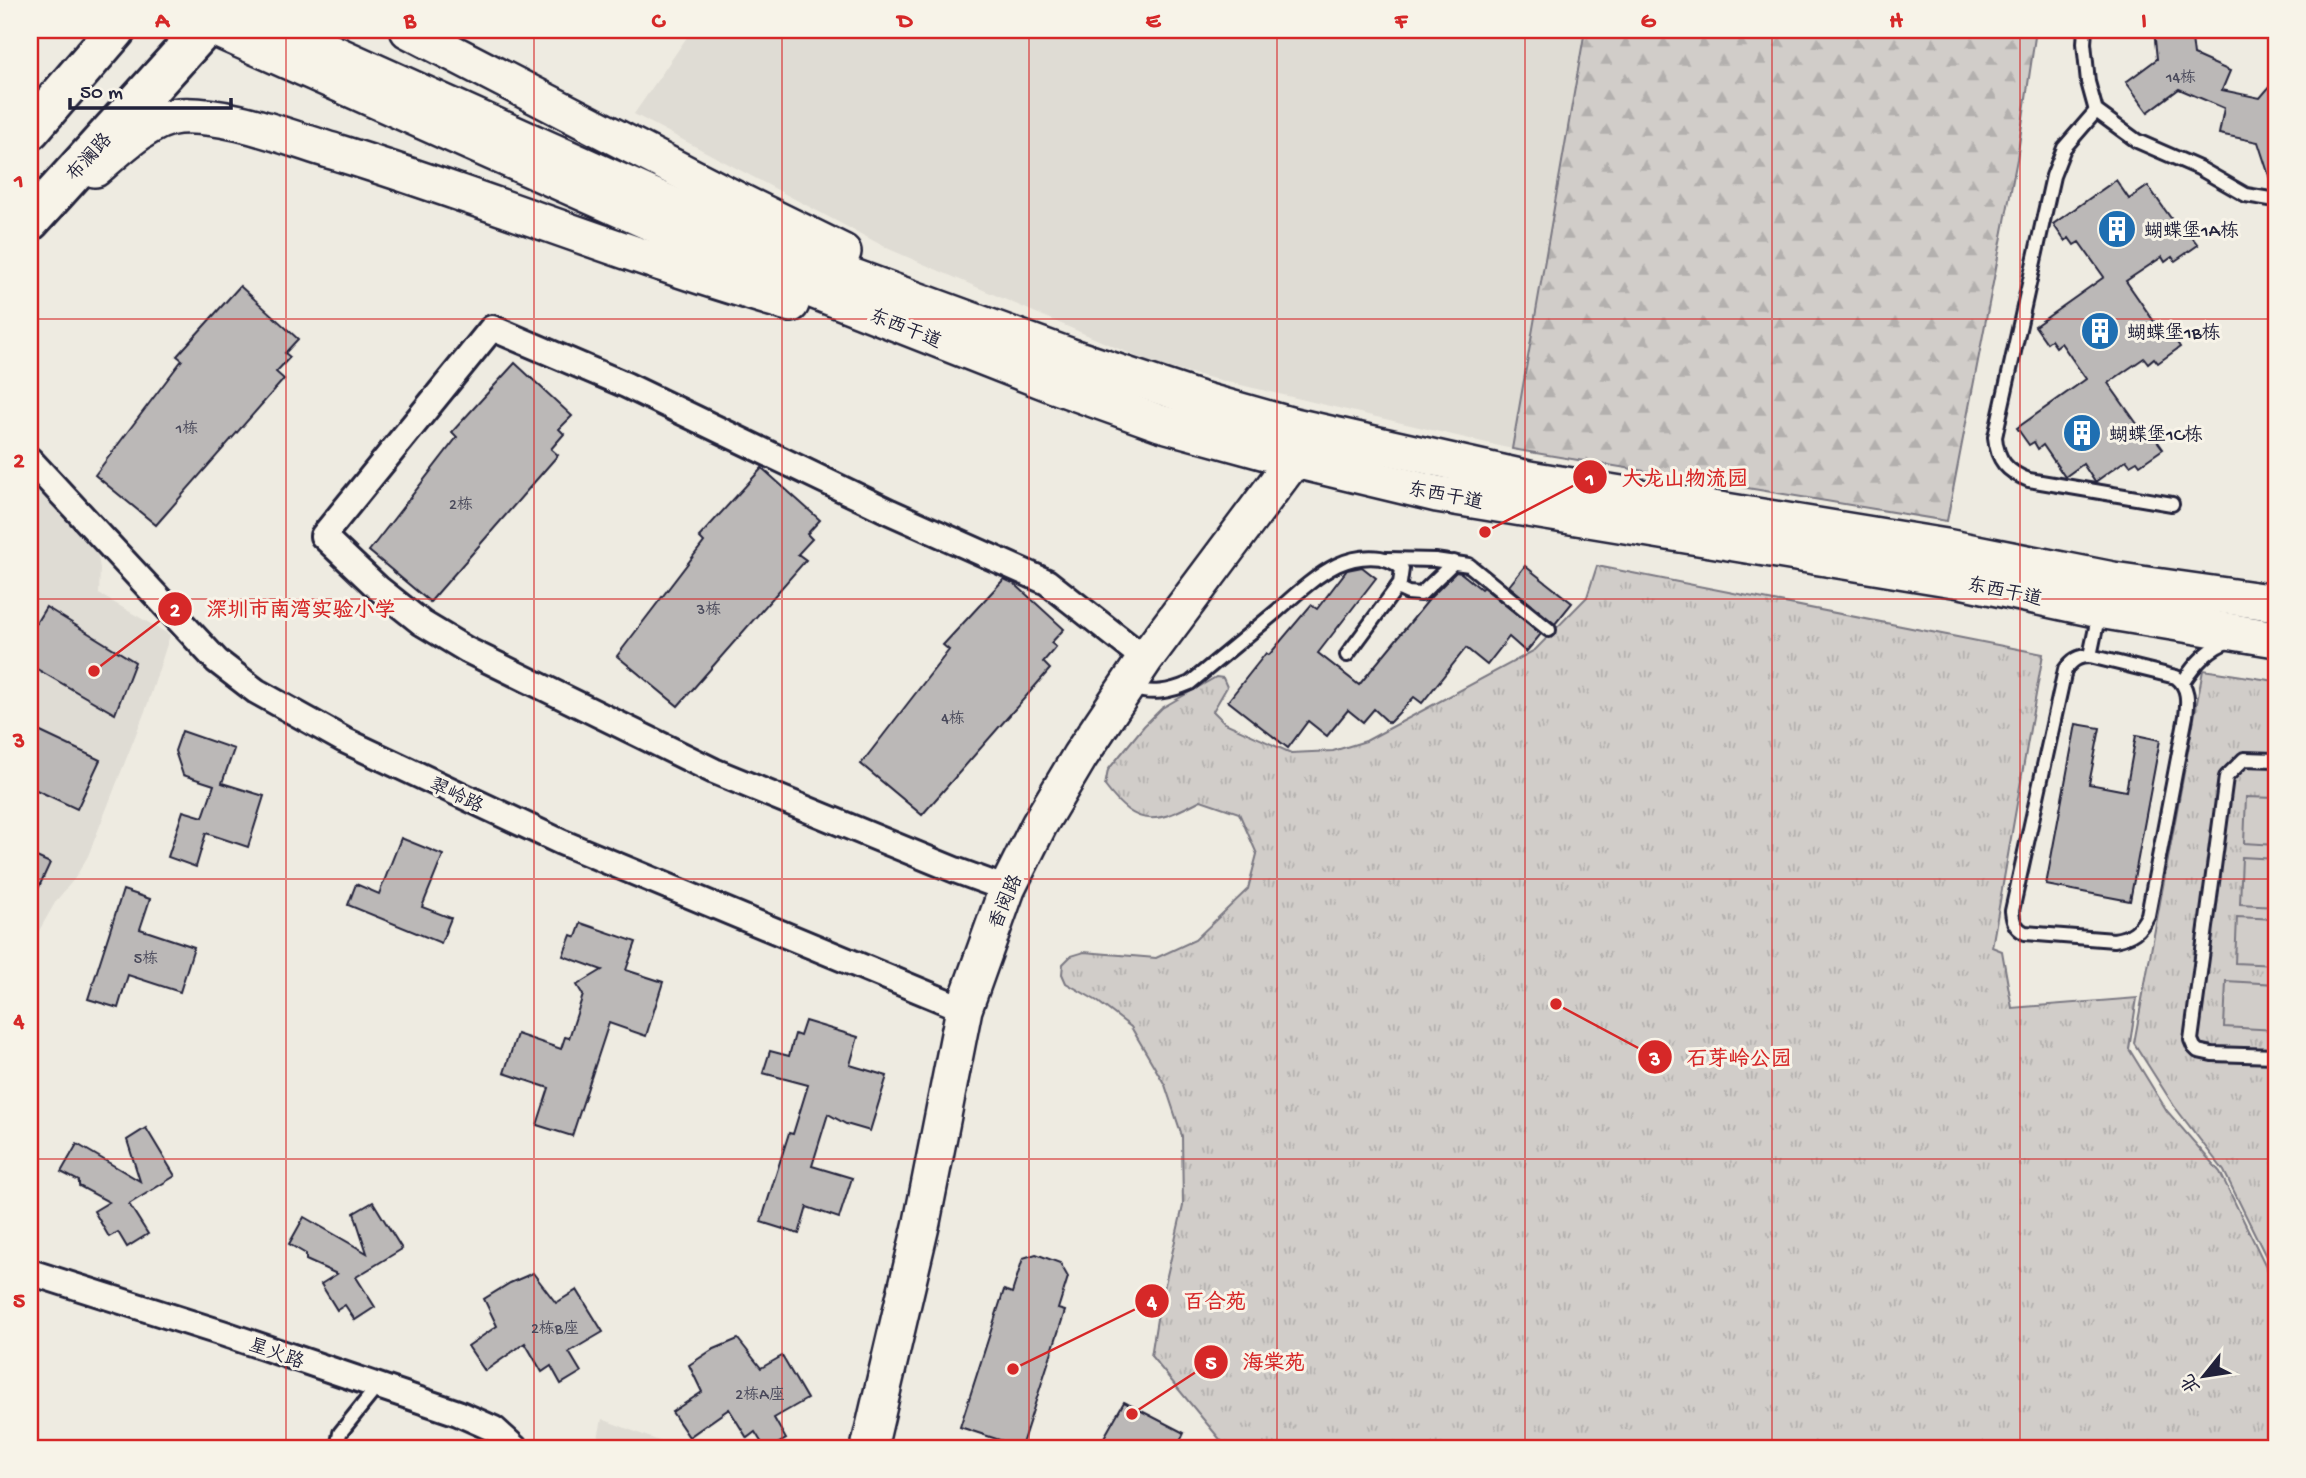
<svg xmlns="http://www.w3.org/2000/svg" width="2306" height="1478" viewBox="0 0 2306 1478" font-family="'Gochi Hand','LXGW WenKai TC',sans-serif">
	<defs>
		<pattern id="forest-firs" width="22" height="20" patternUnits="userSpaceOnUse" patternTransform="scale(1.75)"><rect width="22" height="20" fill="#d1cdc9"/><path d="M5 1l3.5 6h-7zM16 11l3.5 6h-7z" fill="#b3b0ae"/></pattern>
		<pattern id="park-tufts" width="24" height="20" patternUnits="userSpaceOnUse" patternTransform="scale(1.75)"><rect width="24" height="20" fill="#d1cdc9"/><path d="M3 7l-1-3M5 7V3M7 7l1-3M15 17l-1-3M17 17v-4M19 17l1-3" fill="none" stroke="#b3b0ae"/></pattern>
	</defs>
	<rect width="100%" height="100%" fill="#eeebe1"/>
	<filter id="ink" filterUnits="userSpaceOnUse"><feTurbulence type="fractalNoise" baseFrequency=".0143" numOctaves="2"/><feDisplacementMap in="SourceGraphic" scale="14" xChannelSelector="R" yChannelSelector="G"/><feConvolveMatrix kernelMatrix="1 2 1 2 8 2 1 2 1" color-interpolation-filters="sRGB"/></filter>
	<g filter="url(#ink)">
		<!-- built -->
		<g fill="#dfdcd4">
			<polygon points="692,30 1585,30 1512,449 1156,365 889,249 634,114"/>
			<polygon points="30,476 97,549 100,569 99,594 170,635 147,706 88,856 75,878 56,901 36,936 30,932"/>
			<polygon points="602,1419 677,1448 596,1448"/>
		</g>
		<!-- forest -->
		<polygon fill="url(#forest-firs)" stroke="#7a7882" stroke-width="2" points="1585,30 2036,30 2017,159 1947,521 1512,449"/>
		<!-- park -->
		<g fill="url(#park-tufts)" stroke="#7a7882" stroke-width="2">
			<path d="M 1597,566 L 2043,654 L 1992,947 L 2002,951 L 2012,1008 L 2137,998 L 2129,1049 L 2167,1111 L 2220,1172 L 2276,1287 L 2276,1448 L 1227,1448 L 1151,1356 L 1157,1319 L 1183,1206 L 1182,1136 L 1165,1085 L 1131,1027 L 1097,1001 L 1066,983 L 1062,974 L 1063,964 L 1071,956 L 1084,952 L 1156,958 L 1195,940 L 1248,889 L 1257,854 L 1239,813 L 1201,800 C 1157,823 1138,830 1105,786 L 1108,770 L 1144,726 L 1162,708 L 1216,677 L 1223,678 L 1227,687 L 1213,711 L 1225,723 L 1291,753 L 1333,751 L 1366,741 L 1535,650 L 1587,597 Z"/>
			<polygon points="2203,670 2276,681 2276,1277 2224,1171 2174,1106 2134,1043"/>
		</g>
		<!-- pitch -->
		<g fill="#d1cdc9" stroke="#7a7882" stroke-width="2">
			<polygon points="2246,797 2276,798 2276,845 2244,843"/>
			<polygon points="2242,857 2276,859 2276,906 2240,904"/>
			<polygon points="2237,917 2276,919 2276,965 2235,963"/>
			<polygon points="2226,981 2276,984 2276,1030 2224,1027"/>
		</g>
		<!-- building -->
		<g fill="#bbb8b7" stroke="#22223b" stroke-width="2">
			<polygon points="2154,30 2191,30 2194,55 2230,71 2222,90 2260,98 2276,79 2276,187 2273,188 2258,142 2219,134 2224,108 2179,89 2148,112 2126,82 2157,59"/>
			<polygon points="2116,180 2129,199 2148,186 2180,231 2185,228 2198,245 2175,261 2172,257 2165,262 2162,257 2126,281 2162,333 2168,329 2180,347 2158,363 2154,358 2148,363 2144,358 2108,383 2145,435 2150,431 2163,449 2140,465 2137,461 2130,465 2126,460 2095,482 2083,464 2065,477 2043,445 2038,449 2034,442 2029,445 2017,428 2086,379 2061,343 2056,347 2051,340 2047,343 2035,326 2104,277 2079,242 2074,245 2069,238 2065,241 2053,224"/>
			<polygon points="240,286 298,339 285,353 290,357 276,372 284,379 156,525 95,475 182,360 177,356"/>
			<polygon points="515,363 572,416 559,429 564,434 551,449 558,455 430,602 369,551 457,437 452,432"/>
			<polygon points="762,468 820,520 807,534 812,539 798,554 806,560 678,706 617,656 704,542 699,537"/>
			<polygon points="1525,566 1572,603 1555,624 1509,586"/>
			<polygon points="1362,567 1376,578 1318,653 1359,685 1431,597 1456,572 1461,573 1481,589 1483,587 1541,634 1526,652 1509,637 1487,665 1466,648 1422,703 1414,697 1389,723 1374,709 1363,722 1348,710 1327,736 1308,721 1288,748 1228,701 1266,653 1269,655 1311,605 1317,609 1347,570"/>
			<polygon points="1004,579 1015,584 1064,629 1051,643 1056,647 1043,662 1050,669 922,815 861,764 949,650 943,645"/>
			<polygon points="46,607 135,662 115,714 30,665 30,633"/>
			<polygon points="2076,724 2100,728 2089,784 2126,791 2136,735 2160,740 2130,901 2046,885"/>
			<polygon points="30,727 100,760 77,809 30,787"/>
			<polygon points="182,731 234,749 222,783 264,796 248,847 206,833 196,867 168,857 183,811 203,817 214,785 183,775 175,751"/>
			<polygon points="401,838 443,855 422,907 451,918 441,943 348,905 356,884 379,894"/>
			<polygon points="30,854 50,863 30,906"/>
			<polygon points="123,890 150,899 140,929 194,947 180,992 128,975 118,1008 88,999"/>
			<polygon points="581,923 636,942 626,970 663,982 646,1036 609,1023 572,1136 537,1125 549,1088 504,1073 517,1034 561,1049 565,1037 569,1038 583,995 577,985 602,970 563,956 571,935 576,937"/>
			<polygon points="805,1021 858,1037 850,1065 887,1076 870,1131 846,1124 828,1114 812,1166 852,1178 839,1218 807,1207 799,1234 761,1222 789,1133 793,1134 808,1085 763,1073 770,1051 789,1056 795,1034 800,1036"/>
			<polygon points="146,1128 175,1176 129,1204 148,1234 127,1247 118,1232 109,1237 94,1211 109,1202 79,1186 79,1181 61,1172 77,1144 140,1181 127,1140"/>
			<polygon points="373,1202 402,1249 356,1277 375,1307 355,1320 345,1305 337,1310 321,1284 337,1274 306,1260 306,1254 289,1244 304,1217 367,1253 354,1213"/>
			<polygon points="1036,1254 1060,1263 1068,1277 1058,1309 1065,1311 1021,1447 960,1427 1004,1290 1012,1293 1023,1258"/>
			<polygon points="533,1273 556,1303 577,1290 603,1332 569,1352 581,1372 561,1384 551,1366 542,1372 525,1343 485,1371 468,1346 497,1326 484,1299 510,1283"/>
			<polygon points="738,1339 761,1368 782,1356 807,1399 774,1418 786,1439 770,1448 765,1448 755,1432 747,1438 729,1409 689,1437 672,1412 702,1392 689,1365 712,1350"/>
			<polygon points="1124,1402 1184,1433 1177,1448 1098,1448"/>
		</g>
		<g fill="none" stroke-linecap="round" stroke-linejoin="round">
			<defs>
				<g id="lane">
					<polyline points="2085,30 2084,43 2088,82 2096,111 2137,141 2199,168 2246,195 2276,200"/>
					<path d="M 2096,111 L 2064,148 L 2053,176 L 1995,437 C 1997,460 2007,472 2029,480 L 2172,504"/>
					<polyline points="1387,559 1435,560 1469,565 1549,630"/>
					<polyline points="1397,588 1408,593 1421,594 1454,562"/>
					<path d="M 2090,656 L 2176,677 C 2189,687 2188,701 2186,716 L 2148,915 C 2140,931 2132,937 2114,940 L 2025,933 C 2015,928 2013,922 2012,911 L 2065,670 C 2072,660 2078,656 2090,656 L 2099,613"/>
					<path d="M 2183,682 C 2195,664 2209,647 2232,640"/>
					<path d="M 1130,688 C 1152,695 1169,692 1190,683 C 1219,659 1248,635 1277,611 C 1295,595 1315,576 1337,565 C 1356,556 1386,552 1402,569 L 1400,583 L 1347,655"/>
					<polyline points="2276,760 2244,759 2226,777 2191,1040 2194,1047 2198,1051 2212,1054 2276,1056"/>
					<polyline points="337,1448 340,1433 377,1387"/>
				</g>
				<g id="street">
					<polyline points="30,460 217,661 256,691 344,740 561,842 964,1009"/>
					<polyline points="1007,889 955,870 714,771 467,650 422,623 378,588 323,536 492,328 626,385 890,512 1047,582 1145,659"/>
					<polyline points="30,1272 222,1333 458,1413 494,1429 515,1448"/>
				</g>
				<g id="secondary">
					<polyline points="218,30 728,257 1054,385 1160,423 1295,460 1437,494 1960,580 2099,610 2276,639"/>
					<polyline points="282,30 739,235 1069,356 1198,399 1290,425 1529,479 1946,547 2113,580 2276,603"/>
					<polyline points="408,30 737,200 843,252"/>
					<path d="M 95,169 C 117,150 149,118 179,116 C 230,113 290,139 339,153 C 450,187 559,229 670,266 C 710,280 751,292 791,304"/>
					<polyline points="869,1448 922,1222 964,1009 1007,889 1039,825 1080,756 1145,659 1307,442"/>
				</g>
				<g id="primary">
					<polyline points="30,130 116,30"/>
					<polyline points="30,221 203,30"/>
				</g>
			</defs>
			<!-- lane casing -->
			<use href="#lane" stroke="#22223b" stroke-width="18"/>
			<!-- street casing -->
			<use href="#street" stroke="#22223b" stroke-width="30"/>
			<!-- secondary casing -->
			<use href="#secondary" stroke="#22223b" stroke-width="40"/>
			<!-- primary casing -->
			<use href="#primary" stroke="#22223b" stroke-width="44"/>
			<!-- lane -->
			<use href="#lane" stroke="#f7f3e8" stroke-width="12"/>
			<!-- street -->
			<use href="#street" stroke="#f7f3e8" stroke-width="24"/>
			<!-- secondary -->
			<use href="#secondary" stroke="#f7f3e8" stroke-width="35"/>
			<!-- primary -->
			<use href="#primary" stroke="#f7f3e8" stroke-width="38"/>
		</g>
	</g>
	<!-- grid -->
	<path fill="none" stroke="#d62828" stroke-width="2" stroke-opacity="0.55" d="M 286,30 L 286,1448M 534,30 L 534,1448M 782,30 L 782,1448M 1029,30 L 1029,1448M 1277,30 L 1277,1448M 1525,30 L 1525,1448M 1772,30 L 1772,1448M 2020,30 L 2020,1448M 30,319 L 2276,319M 30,599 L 2276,599M 30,879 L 2276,879M 30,1159 L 2276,1159"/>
	<!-- icons -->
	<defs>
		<symbol id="building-disc" viewBox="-11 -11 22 22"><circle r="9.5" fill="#1f6fb2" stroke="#f7f3e8"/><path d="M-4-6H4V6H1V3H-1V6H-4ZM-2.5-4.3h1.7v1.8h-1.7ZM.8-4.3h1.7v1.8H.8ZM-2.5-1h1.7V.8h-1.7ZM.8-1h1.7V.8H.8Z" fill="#fff"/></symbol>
	</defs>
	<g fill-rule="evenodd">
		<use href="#building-disc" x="2095" y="207" width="44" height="44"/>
		<use href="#building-disc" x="2078" y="309" width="44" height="44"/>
		<use href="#building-disc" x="2060" y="411" width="44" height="44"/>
	</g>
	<g text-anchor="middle" stroke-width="6" stroke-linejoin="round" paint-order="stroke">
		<!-- number labels -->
		<g font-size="16" fill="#48485a">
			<text x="2181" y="82">14栋</text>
			<text x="187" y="433">1栋</text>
			<text x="461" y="509">2栋</text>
			<text x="709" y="614">3栋</text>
			<text x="953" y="723">4栋</text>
			<text x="146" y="963">5栋</text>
			<text x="555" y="1333">2栋B座</text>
			<text x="760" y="1399">2栋A座</text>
		</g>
		<!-- street labels -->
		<g font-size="19" fill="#22223b" stroke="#f7f3e8">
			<text transform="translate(88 156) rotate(-48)" y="7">布澜路</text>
			<text transform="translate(906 327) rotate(22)" y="7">东西干道</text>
			<text transform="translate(1446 494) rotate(11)" y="7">东西干道</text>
			<text transform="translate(2005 590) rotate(12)" y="7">东西干道</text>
			<text transform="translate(457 794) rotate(25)" y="7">翠岭路</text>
			<text transform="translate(1004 901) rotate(-67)" y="7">香阅路</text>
			<text transform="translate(277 1352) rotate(19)" y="7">星火路</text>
		</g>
		<!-- poi labels -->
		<g font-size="19" fill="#22223b" stroke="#f7f3e8" text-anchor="start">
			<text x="2144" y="236">蝴蝶堡1A栋</text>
			<text x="2127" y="338">蝴蝶堡1B栋</text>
			<text x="2109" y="440">蝴蝶堡1C栋</text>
		</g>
	</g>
	<!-- callouts -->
	<path fill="none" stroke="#d62828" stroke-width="2.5" d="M1485 532L1590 477M94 671L175 609M1556 1004L1655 1057M1013 1369L1152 1301M1132 1414L1211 1362"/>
	<g fill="#d62828" stroke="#f7f3e8" stroke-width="2.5">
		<circle cx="1485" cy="532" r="7"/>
		<circle cx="94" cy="671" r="7"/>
		<circle cx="1556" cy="1004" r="7"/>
		<circle cx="1013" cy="1369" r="7"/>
		<circle cx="1132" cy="1414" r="7"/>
		<circle cx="1590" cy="477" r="18"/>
		<circle cx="175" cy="609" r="18"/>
		<circle cx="1655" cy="1057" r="18"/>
		<circle cx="1152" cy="1301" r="18"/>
		<circle cx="1211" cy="1362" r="18"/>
	</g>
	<g font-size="21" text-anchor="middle" font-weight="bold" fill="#fff">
		<text x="1590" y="485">1</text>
		<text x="175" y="616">2</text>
		<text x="1655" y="1065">3</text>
		<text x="1152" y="1308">4</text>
		<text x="1211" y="1369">5</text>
	</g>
	<g font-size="21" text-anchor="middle" font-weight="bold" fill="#d62828" stroke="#f7f3e8" stroke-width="6" stroke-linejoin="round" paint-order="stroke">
		<text x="1685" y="485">大龙山物流园</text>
		<text x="301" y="616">深圳市南湾实验小学</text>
		<text x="1739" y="1065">石芽岭公园</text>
		<text x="1215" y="1308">百合苑</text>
		<text x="1274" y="1369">海棠苑</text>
	</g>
	<!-- margin -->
	<rect width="2306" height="1478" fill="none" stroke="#f7f3e8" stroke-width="77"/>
	<!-- north arrow -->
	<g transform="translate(2204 1376) rotate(240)" stroke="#f7f3e8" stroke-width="5" paint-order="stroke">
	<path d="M0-5L12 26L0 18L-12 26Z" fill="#22223b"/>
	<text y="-10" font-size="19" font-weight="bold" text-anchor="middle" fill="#22223b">北</text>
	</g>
	<!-- scale -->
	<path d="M70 98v10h161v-10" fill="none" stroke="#22223b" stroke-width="3.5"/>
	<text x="80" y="98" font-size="21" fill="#22223b" stroke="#f7f3e8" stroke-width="5" paint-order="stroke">50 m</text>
	<rect x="38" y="38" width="2230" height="1402" fill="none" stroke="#d62828" stroke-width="2.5"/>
	<g font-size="23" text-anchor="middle" font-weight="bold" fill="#d62828">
		<text x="162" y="27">A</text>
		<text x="410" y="27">B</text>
		<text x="658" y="27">C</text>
		<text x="905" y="27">D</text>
		<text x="1153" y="27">E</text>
		<text x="1401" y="27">F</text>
		<text x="1648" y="27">G</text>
		<text x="1896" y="27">H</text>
		<text x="2144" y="27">I</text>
		<text x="19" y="187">1</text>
		<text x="19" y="467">2</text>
		<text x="19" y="747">3</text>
		<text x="19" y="1027">4</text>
		<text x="19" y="1307">5</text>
	</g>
</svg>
